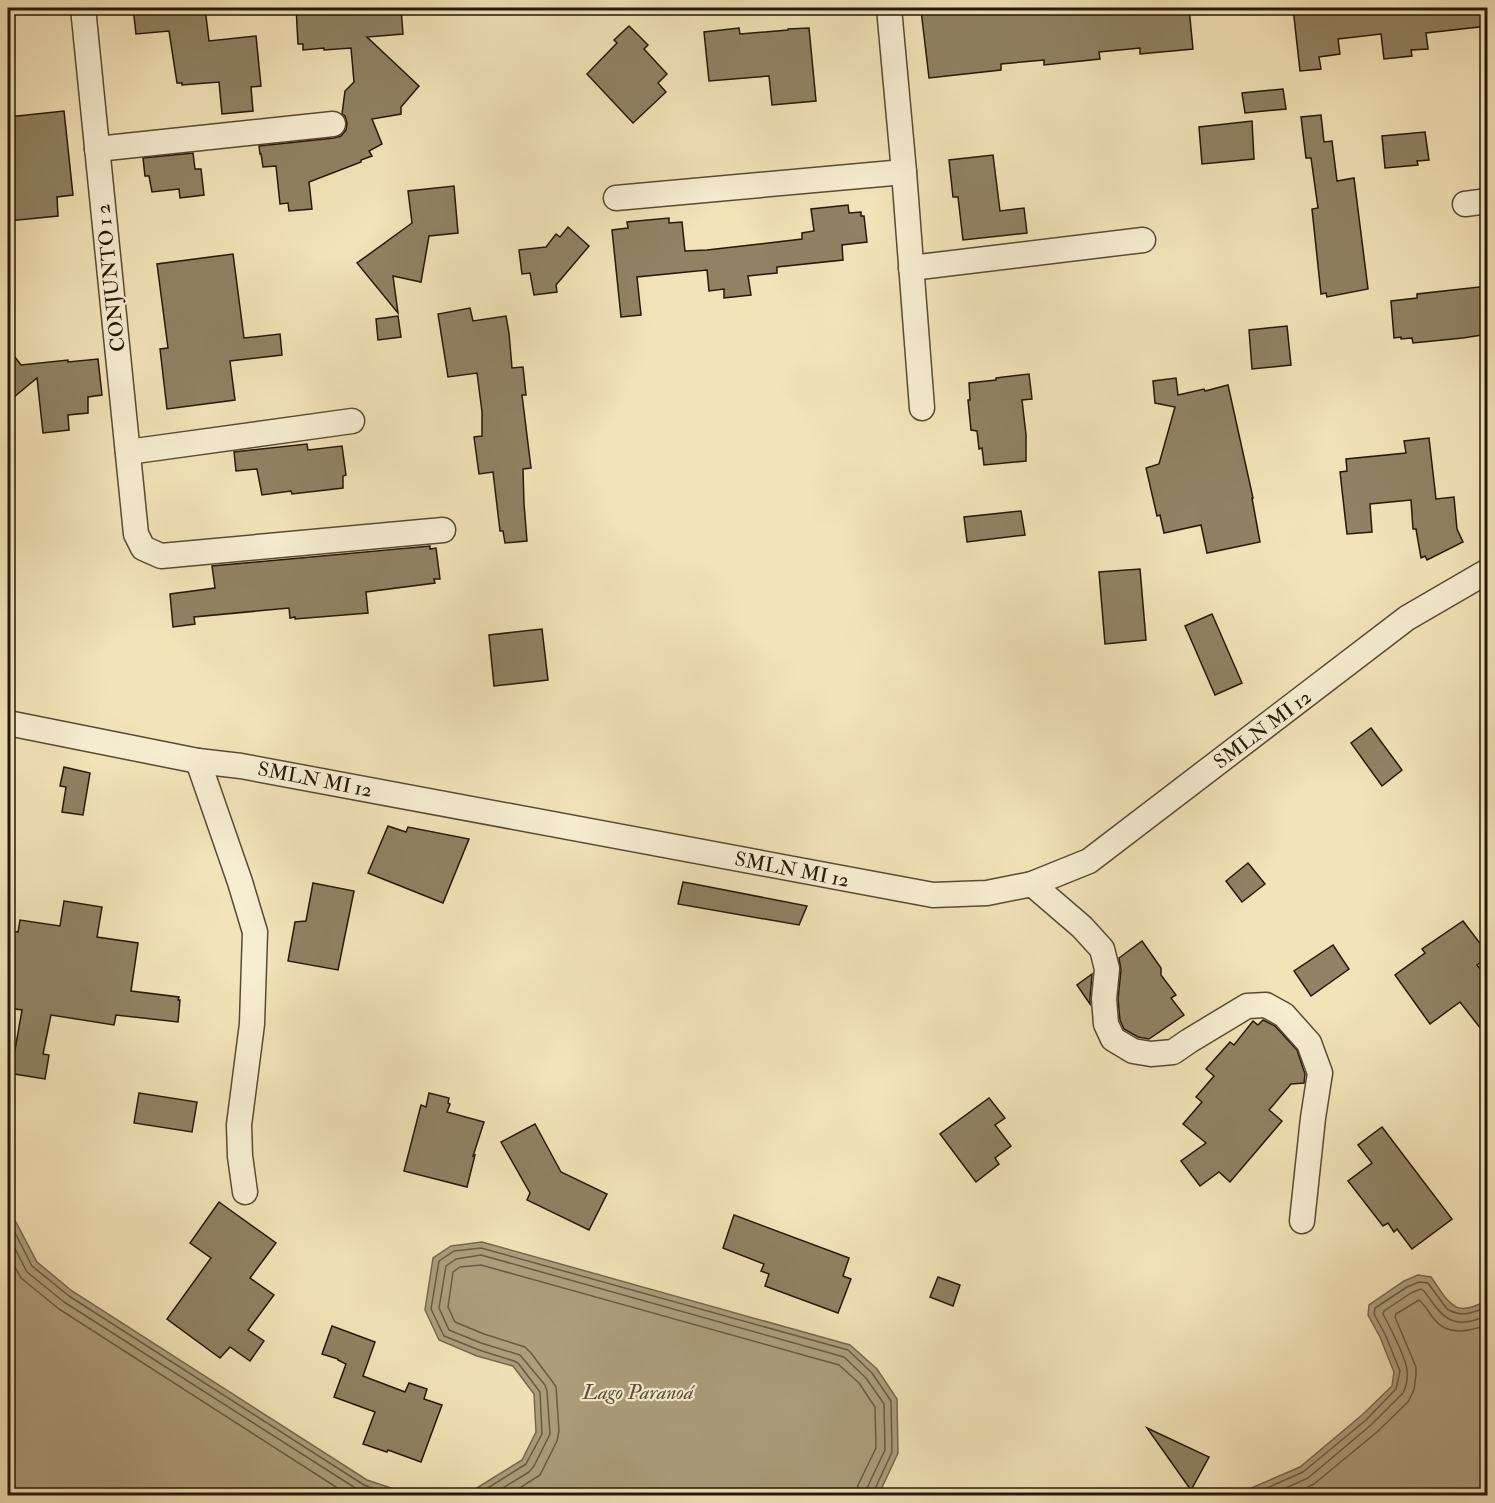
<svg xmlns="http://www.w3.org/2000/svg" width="1495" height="1503" viewBox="0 0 1495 1503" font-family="'IM FELL Double Pica',serif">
	<rect width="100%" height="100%" fill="#f2e3b8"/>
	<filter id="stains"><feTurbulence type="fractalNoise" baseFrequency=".00333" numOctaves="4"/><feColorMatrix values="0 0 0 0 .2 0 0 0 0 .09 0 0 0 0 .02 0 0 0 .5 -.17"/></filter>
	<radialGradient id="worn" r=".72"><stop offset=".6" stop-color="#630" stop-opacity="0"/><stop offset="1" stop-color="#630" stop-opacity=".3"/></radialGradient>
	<!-- water -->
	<g fill="#ac9e7c" stroke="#76684d" stroke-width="1.5">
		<polygon points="8,1204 8,1207 37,1262 72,1291 367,1480 412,1495 472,1491 522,1460 536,1432 534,1394 513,1366 477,1356 439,1340 425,1310 433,1258 451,1246 482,1242 850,1345 877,1369 897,1399 898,1453 878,1496 8,1495"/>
		<path d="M 1418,1275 L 1431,1277 C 1449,1302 1454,1320 1487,1300 L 1487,1495 L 1235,1495 L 1300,1467 L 1362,1415 L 1392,1386 L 1394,1372 L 1380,1337 L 1368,1315 L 1369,1305 L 1404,1281 Z"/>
	</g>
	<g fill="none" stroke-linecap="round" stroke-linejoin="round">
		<!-- shore -->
		<g stroke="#685b42" stroke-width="1.5">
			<polyline points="8,1219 32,1266 69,1296 364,1485 394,1496"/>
			<polyline points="8,1235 27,1272 64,1302 360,1491 370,1496"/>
			<polyline points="8,1255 21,1278 59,1309 350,1496"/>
			<polyline points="475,1496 526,1464 542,1434 540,1392 518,1363 514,1361 479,1350 444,1336 431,1309 439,1261 454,1251 481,1248 848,1350 872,1373 891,1401 892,1452 874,1491 873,1496"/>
			<polyline points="490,1496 529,1472 534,1466 550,1434 547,1391 545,1385 520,1355 481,1343 449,1330 439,1308 446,1266 456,1259 481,1255 844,1357 866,1378 884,1404 885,1450 867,1488 865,1496"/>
			<polyline points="507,1496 540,1475 557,1441 559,1431 556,1387 552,1381 531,1353 525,1347 484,1334 455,1322 448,1307 453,1272 460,1267 481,1265 839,1365 859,1383 875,1407 876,1448 858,1485 856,1496"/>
			<path d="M 1249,1496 L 1303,1472 L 1366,1420 L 1396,1389 L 1400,1371 L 1385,1334 L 1374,1314 L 1375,1308 L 1407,1287 L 1419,1282 L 1428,1283 L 1447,1309 C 1462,1318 1472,1313 1488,1307"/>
			<path d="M 1268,1496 L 1308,1478 L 1371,1425 L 1403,1393 C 1406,1387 1408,1377 1407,1369 C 1404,1354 1391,1329 1383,1314 L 1384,1311 L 1411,1293 L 1421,1289 L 1424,1291 C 1434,1304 1444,1324 1464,1322 C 1472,1322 1480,1318 1488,1316"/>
			<path d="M 1290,1496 L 1314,1484 L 1377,1432 L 1408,1402 L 1414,1390 L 1416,1375 L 1416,1367 L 1395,1317 L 1396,1314 L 1419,1300 C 1425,1305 1429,1313 1434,1319 C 1448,1337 1469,1331 1488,1325"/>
		</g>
	</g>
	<!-- building -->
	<g fill="#908263" stroke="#251807" stroke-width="1.5">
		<polygon points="133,8 205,8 209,41 256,36 261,86 251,87 253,111 222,114 219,82 182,85 182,83 177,83 169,31 136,34"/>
		<polygon points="296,8 401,8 403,34 367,37 419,86 401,107 401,114 372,119 382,144 369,151 372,156 361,160 361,162 309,182 312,209 289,211 288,203 280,204 276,166 263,167 261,154 260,154 259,146 334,138 341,136 346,130 347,123 345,116 342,114 345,91 354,82 351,48 324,50 324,48 303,50 303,44 298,44"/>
		<polygon points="943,8 995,8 996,11 1033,8 1189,8 1193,49 1140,54 1140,48 1099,52 1100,59 1044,65 1044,60 1001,64 1001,70 929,78 921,10"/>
		<polygon points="1293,8 1488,8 1488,26 1426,33 1428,49 1411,50 1412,56 1384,59 1381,34 1338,39 1340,54 1319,57 1321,69 1300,71"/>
		<polygon points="629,26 648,45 644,49 667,74 658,83 666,92 633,123 587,74 617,43 614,40"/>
		<polygon points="739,28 740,34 788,30 788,29 809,28 816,101 772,105 769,76 709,81 704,32"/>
		<polygon points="1283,89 1286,109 1245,113 1242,93"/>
		<polygon points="64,111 73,195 57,197 58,216 8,221 8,117"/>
		<polygon points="1321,115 1324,142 1332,141 1337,181 1354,178 1368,289 1327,297 1326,293 1321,294 1312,209 1318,208 1311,158 1306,158 1301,117"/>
		<polygon points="1252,121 1254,159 1202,164 1199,127"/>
		<polygon points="1425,132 1429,160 1417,161 1418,165 1385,168 1382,136"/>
		<polygon points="193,153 195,169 201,169 204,195 180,198 179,189 152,192 149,176 145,176 143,158"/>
		<polygon points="993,155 1000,211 1024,208 1027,233 963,240 958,197 953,197 949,160"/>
		<polygon points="454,186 458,233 429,236 421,282 393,276 398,313 357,263 412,223 408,191"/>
		<polygon points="848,205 849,213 861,212 861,216 864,216 867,242 842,245 843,260 777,267 777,273 748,276 751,295 724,298 724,289 709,291 707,270 637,277 641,315 621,317 612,230 628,228 627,222 669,218 669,223 682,222 685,251 707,250 802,239 802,233 814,231 811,209"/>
		<polygon points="568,227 589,246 556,285 557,292 534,295 530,273 522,274 519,250 546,247 556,234 560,237"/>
		<polygon points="233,254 244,338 280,334 282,355 230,361 235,400 167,409 160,349 168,348 157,264"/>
		<polygon points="1488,286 1488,334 1463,338 1413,343 1412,338 1401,339 1401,337 1394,338 1391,301 1417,298 1417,294"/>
		<polygon points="470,308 473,321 506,316 509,333 512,368 523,367 526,395 522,395 531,468 523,469 524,504 527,541 505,543 503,531 500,531 493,472 479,474 474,437 482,436 482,412 477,373 448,377 438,314"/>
		<polygon points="398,316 401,337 378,340 376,319"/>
		<polygon points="1287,326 1291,365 1252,369 1249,330"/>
		<polygon points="8,348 21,365 68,360 68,362 98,359 102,395 88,397 88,413 68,415 69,430 43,433 37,378 8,402"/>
		<polygon points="1029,374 1032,399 1022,400 1026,435 1026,461 984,465 982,448 979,449 977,431 971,430 968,400 970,400 969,383 996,380 996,378"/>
		<polygon points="1176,378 1178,395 1204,389 1205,391 1228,385 1253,498 1252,498 1260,542 1207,553 1201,525 1164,533 1160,515 1157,516 1146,468 1159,464 1175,407 1155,403 1153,381"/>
		<polygon points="1429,438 1436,499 1454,497 1457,529 1463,542 1427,560 1425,556 1421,558 1416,529 1413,529 1411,500 1370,504 1372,532 1347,534 1340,472 1347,471 1346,459 1406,453 1404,441"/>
		<polygon points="307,444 308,450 342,446 346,475 343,476 343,488 292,494 291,491 262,495 257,469 236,471 234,452"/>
		<polygon points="1021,511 1025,535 967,542 964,517"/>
		<polygon points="430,546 430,549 436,548 440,579 434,579 435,583 366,592 368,613 295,619 295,617 290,618 289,608 194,617 195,624 173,627 170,594 215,588 212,566"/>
		<polygon points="1140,569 1146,640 1105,644 1099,572"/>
		<polygon points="1212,614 1242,683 1215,695 1185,626"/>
		<polygon points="542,629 548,680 494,686 489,635"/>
		<polygon points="1371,728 1402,770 1382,786 1351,743"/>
		<polygon points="64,767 90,773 83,815 62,812 66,787 60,786"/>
		<polygon points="388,826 406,832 408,827 469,839 443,903 368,873"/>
		<polygon points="1248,863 1265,884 1242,902 1226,881"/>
		<polygon points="683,882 694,884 807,906 799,925 678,904"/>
		<polygon points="313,883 354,891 338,970 288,961 295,922 306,921"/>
		<polygon points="64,901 102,907 97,937 138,943 131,991 179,997 178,1000 180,1000 178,1022 116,1015 114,1025 51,1015 43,1054 49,1055 45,1079 8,1073 8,1048 15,1050 22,1010 8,1008 8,930 18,932 20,920 60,926"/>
		<polygon points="1463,921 1488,954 1488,957 1477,965 1488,980 1488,1038 1460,1002 1430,1024 1395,975 1425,953 1422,949"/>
		<polygon points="1142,941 1161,968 1161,975 1176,995 1171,998 1184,1015 1149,1039 1138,1037 1124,1029 1120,1020 1118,999 1121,970 1119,958"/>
		<polygon points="1333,945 1349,969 1311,996 1294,971"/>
		<polygon points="1092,974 1090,998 1090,1004 1077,985"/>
		<polygon points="1263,1020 1275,1026 1297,1050 1305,1074 1304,1083 1291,1084 1269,1110 1282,1121 1230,1182 1219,1172 1200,1186 1181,1161 1206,1143 1183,1124 1202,1102 1196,1097 1214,1076 1206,1069 1230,1042 1234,1045 1253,1021 1258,1025"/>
		<polygon points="139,1093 197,1102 192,1132 134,1123"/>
		<polygon points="429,1093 449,1098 448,1103 450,1104 447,1112 484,1122 473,1156 475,1155 467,1187 404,1171 421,1105 426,1107"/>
		<polygon points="989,1098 1005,1118 995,1125 1011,1146 995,1158 999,1164 976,1182 940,1134"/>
		<polygon points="535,1124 561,1172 607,1194 589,1230 527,1200 530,1193 501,1142"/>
		<polygon points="1382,1127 1452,1219 1412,1249 1397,1229 1394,1232 1388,1223 1383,1226 1348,1181 1372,1163 1358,1145"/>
		<polygon points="219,1202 276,1243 250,1278 274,1295 248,1330 264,1341 250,1361 230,1347 220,1358 167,1319 211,1258 190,1243"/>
		<polygon points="734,1215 849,1258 843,1276 851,1279 838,1313 765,1286 769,1274 761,1271 764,1264 723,1248"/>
		<polygon points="938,1277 960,1285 953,1306 930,1297"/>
		<polygon points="332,1326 375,1342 363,1376 405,1392 409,1383 427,1389 424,1399 442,1405 421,1462 388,1450 387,1452 363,1444 375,1412 334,1397 346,1364 338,1360 338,1359 322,1354"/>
		<polygon points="1147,1428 1209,1457 1191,1490"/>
	</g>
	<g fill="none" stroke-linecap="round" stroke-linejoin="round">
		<defs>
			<g id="minor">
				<polyline points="83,8 136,534 143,548 161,556 443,530"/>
				<polyline points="889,8 904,172 922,408"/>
				<polyline points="97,149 333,124"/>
				<polyline points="616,198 904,172"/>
				<polyline points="1465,204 1488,201"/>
				<polyline points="911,268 1143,240"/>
				<polyline points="128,452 352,421"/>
				<polyline points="8,723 198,761 241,766 933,895 987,893 1032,884 1089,861 1407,618 1488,571"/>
				<polyline points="198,761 240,882 255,932 252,1024 239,1125 240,1156 245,1192"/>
				<polyline points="1032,884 1082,927 1102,949 1107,969 1104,999 1106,1024 1113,1039 1133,1051 1151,1054 1173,1052 1189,1041 1247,1006 1266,1005 1284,1015 1309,1043 1320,1073 1313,1118 1302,1221"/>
			</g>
		</defs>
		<!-- minor casing -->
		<use href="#minor" stroke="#584b33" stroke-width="27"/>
		<!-- minor -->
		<use href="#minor" stroke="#f7edd1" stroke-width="24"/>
	</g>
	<g text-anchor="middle" stroke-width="4.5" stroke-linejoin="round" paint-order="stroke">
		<!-- street labels -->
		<g font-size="20" fill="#251807" stroke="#f7edd1">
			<text transform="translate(110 278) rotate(-96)" y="7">CONJUNTO 1 2</text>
			<text transform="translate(1262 729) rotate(-37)" y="7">SMLN MI 12</text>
			<text transform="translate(315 779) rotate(11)" y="7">SMLN MI 12</text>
			<text transform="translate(792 869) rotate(11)" y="7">SMLN MI 12</text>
		</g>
		<!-- water labels -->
		<g font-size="21" font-style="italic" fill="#5b4e36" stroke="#f7edd1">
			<text x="638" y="1399">Lago Paranoá</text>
		</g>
	</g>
	<!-- margin -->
	<rect width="1495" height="1503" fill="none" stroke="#f2e3b8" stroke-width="30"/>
	<rect x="9" y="9" width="1477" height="1485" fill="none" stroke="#251807" stroke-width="3"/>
	<rect x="15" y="15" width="1465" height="1473" fill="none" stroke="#251807" stroke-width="1.5"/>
	<rect width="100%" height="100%" filter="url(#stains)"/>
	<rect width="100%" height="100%" fill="url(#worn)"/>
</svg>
